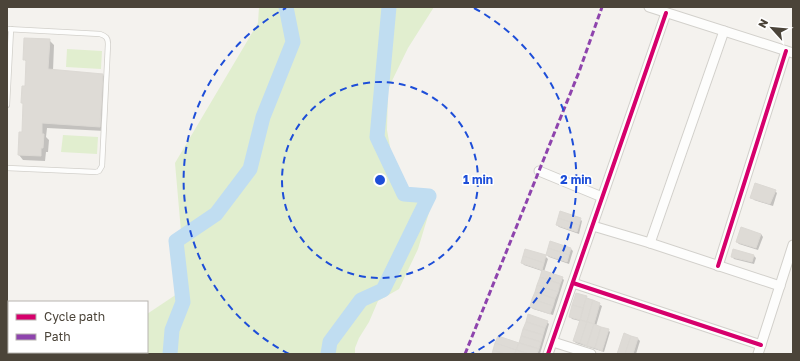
<svg xmlns="http://www.w3.org/2000/svg" width="800" height="361" viewBox="0 0 800 361" font-family="'Golos Text',sans-serif">
	<rect width="100%" height="100%" fill="#f4f2ee"/>
	<!-- green -->
	<g fill="#e1eecf">
		<polygon points="259,7 434,7 408,48 388,89 387,130 396,180 431,206 418,249 399,289 378,301 369,322 359,338 355,348 355,354 122,354 123,352 147,352 147,314 186,288 175,163 258,23"/>
		<polygon points="67,49 102,51 101,69 66,67"/>
		<polygon points="63,135 98,137 97,154 61,152"/>
	</g>
	<!-- shadow -->
	<g fill="#0003">
		<polygon points="49,40 54,45 53,71 103,75 108,80 105,131 47,128 46,137 49,140 48,152 46,152 45,161 23,160 19,155 23,133 24,104 22,103 26,87 27,62 24,59"/>
		<polygon points="775,191 777,193 773,206 754,200 752,197"/>
		<polygon points="580,219 582,221 579,234 559,227 557,225"/>
		<polygon points="761,234 763,237 758,250 739,244 737,242"/>
		<polygon points="571,249 573,251 569,264 549,257 547,255"/>
		<polygon points="545,256 548,259 544,272 562,278 564,280 553,315 533,309 531,307 542,271 524,265 522,262"/>
		<polygon points="732,256 754,256 756,258 754,264 734,259"/>
		<polygon points="586,297 602,306 596,326 608,330 610,332 604,352 576,343 574,341 580,321 572,319 570,316"/>
		<polygon points="547,322 549,324 540,354 493,354 519,344"/>
		<polygon points="638,339 640,341 636,354 618,354"/>
	</g>
	<g fill="none" stroke-linecap="round" stroke-linejoin="round">
		<!-- river -->
		<g stroke="#c0ddf1" stroke-width="15">
			<polyline points="170,354 172,330 183,302 176,241 216,214 250,169 263,117 293,42 286,7"/>
			<polyline points="328,354 330,342 361,300 383,290 429,196 404,194 377,137 389,7"/>
		</g>
	</g>
	<!-- building -->
	<g fill="#dedbd6" stroke="#dcd9d4">
		<polygon points="24,38 50,39 48,69 103,74 100,127 42,123 42,134 44,134 43,148 41,148 41,156 18,155 19,132 22,132 23,103 21,103 22,86 25,86 26,60 23,60"/>
		<polygon points="755,183 776,190 770,204 750,198"/>
		<polygon points="560,211 581,218 579,225 558,218"/>
		<polygon points="558,218 579,225 577,232 556,225"/>
		<polygon points="741,227 761,234 756,248 736,242"/>
		<polygon points="550,241 571,248 569,255 548,248"/>
		<polygon points="548,248 569,255 567,262 546,255"/>
		<polygon points="525,249 546,255 544,263 523,256"/>
		<polygon points="733,249 754,255 752,262 731,257"/>
		<polygon points="523,256 544,263 542,270 521,263"/>
		<polygon points="542,270 563,277 560,284 540,277"/>
		<polygon points="540,277 560,284 558,292 537,285"/>
		<polygon points="537,285 558,292 555,299 535,292"/>
		<polygon points="535,292 555,299 553,306 532,299"/>
		<polygon points="576,293 587,296 583,308 572,305"/>
		<polygon points="586,298 593,300 587,322 580,320"/>
		<polygon points="532,299 553,306 550,314 530,307"/>
		<polygon points="593,300 600,303 594,324 587,322"/>
		<polygon points="572,305 583,308 580,320 569,317"/>
		<polygon points="528,314 548,321 545,328 526,322"/>
		<polygon points="580,320 587,322 580,343 573,341"/>
		<polygon points="526,322 545,328 543,335 523,329"/>
		<polygon points="587,322 594,324 587,346 580,343"/>
		<polygon points="594,324 601,327 595,348 587,346"/>
		<polygon points="601,327 609,329 602,351 595,348"/>
		<polygon points="523,329 543,335 541,342 521,336"/>
		<polygon points="624,333 631,336 625,354 617,354"/>
		<polygon points="498,336 519,343 516,350 495,343"/>
		<polygon points="521,336 541,342 539,349 519,343"/>
		<polygon points="631,336 638,338 633,354 625,354"/>
		<polygon points="495,343 516,350 515,354 504,354 493,350"/>
		<polygon points="519,343 539,349 537,354 529,354 516,350"/>
		<polygon points="493,350 504,354 492,354"/>
		<polygon points="516,350 529,354 515,354"/>
	</g>
	<g fill="none" stroke-linecap="round" stroke-linejoin="round">
		<defs>
			<g id="service">
				<path d="M 7,29 L 100,34 C 106,36 108,38 108,44 L 102,166 L 99,171 L 96,172 L 7,168"/>
				<polyline points="7,105 11,29"/>
			</g>
			<g id="minor">
				<polyline points="649,7 793,53"/>
				<polyline points="539,171 602,197"/>
				<polyline points="593,226 650,243 780,286"/>
				<polyline points="650,243 724,31"/>
				<polyline points="718,266 786,51"/>
				<polyline points="573,283 761,345"/>
				<polyline points="553,342 591,354"/>
				<polyline points="548,354 666,13"/>
				<polyline points="758,354 793,245"/>
			</g>
		</defs>
		<!-- service casing -->
		<use href="#service" stroke="#d2d0cb" stroke-width="6"/>
		<!-- minor casing -->
		<use href="#minor" stroke="#d2d0cb" stroke-width="11"/>
		<!-- service -->
		<use href="#service" stroke="#fdfdfc" stroke-width="4.5"/>
		<!-- minor -->
		<use href="#minor" stroke="#fdfdfc" stroke-width="9"/>
		<!-- quiet -->
		<polyline stroke="#8e44ad" stroke-width="3" stroke-dasharray="6 3" stroke-linecap="butt" points="465,354 579,72 602,7"/>
		<defs>
			<g id="cycleway">
				<polyline points="718,266 786,51"/>
				<polyline points="573,283 761,345"/>
				<polyline points="548,354 666,13"/>
			</g>
		</defs>
		<!-- cycleway casing -->
		<use href="#cycleway" stroke="#fff" stroke-width="6"/>
		<!-- cycleway -->
		<use href="#cycleway" stroke="#d6006c" stroke-width="4"/>
	</g>
	<!-- distance rings -->
	<g fill="none" stroke="#1d4ed8" stroke-width="2" stroke-dasharray="7 5">
		<circle cx="380" cy="180" r="98"/>
		<path d="M289 354A196 196 0 0 1 286 8M474 8A196 196 0 0 1 471 354"/>
	</g>
	<circle cx="380" cy="180" r="6" fill="#1d4ed8" stroke="#fff" stroke-width="2"/>
	<g font-size="12" text-anchor="middle" font-weight="bold" fill="#1d4ed8" stroke="#fff" stroke-width="3" stroke-linejoin="round" paint-order="stroke">
		<text x="478" y="184">1 min</text>
		<text x="576" y="184">2 min</text>
	</g>
	<!-- border -->
	<rect width="800" height="361" fill="none" stroke="#4b4439" stroke-width="16"/>
	<!-- legend -->
	<rect x="8" y="301" width="140" height="52" fill="#ffffff" stroke="#b7b4b0"/>
	<rect x="16" y="314" width="20" height="6" fill="#d6006c" stroke="#b7b4b0"/>
	<text x="44" y="321" font-size="12" fill="#4b4439">Cycle path</text>
	<rect x="16" y="334" width="20" height="6" fill="#8e44ad" stroke="#b7b4b0"/>
	<text x="44" y="341" font-size="12" fill="#4b4439">Path</text>
	<!-- north arrow -->
	<g transform="translate(772 28) rotate(297)" stroke="#ffffff" stroke-width="3" paint-order="stroke">
	<path d="M0-3L7 15L0 10L-7 15Z" fill="#4b4439"/>
	<text y="-6" font-size="11" font-weight="bold" text-anchor="middle" fill="#4b4439">N</text>
	</g>
</svg>
